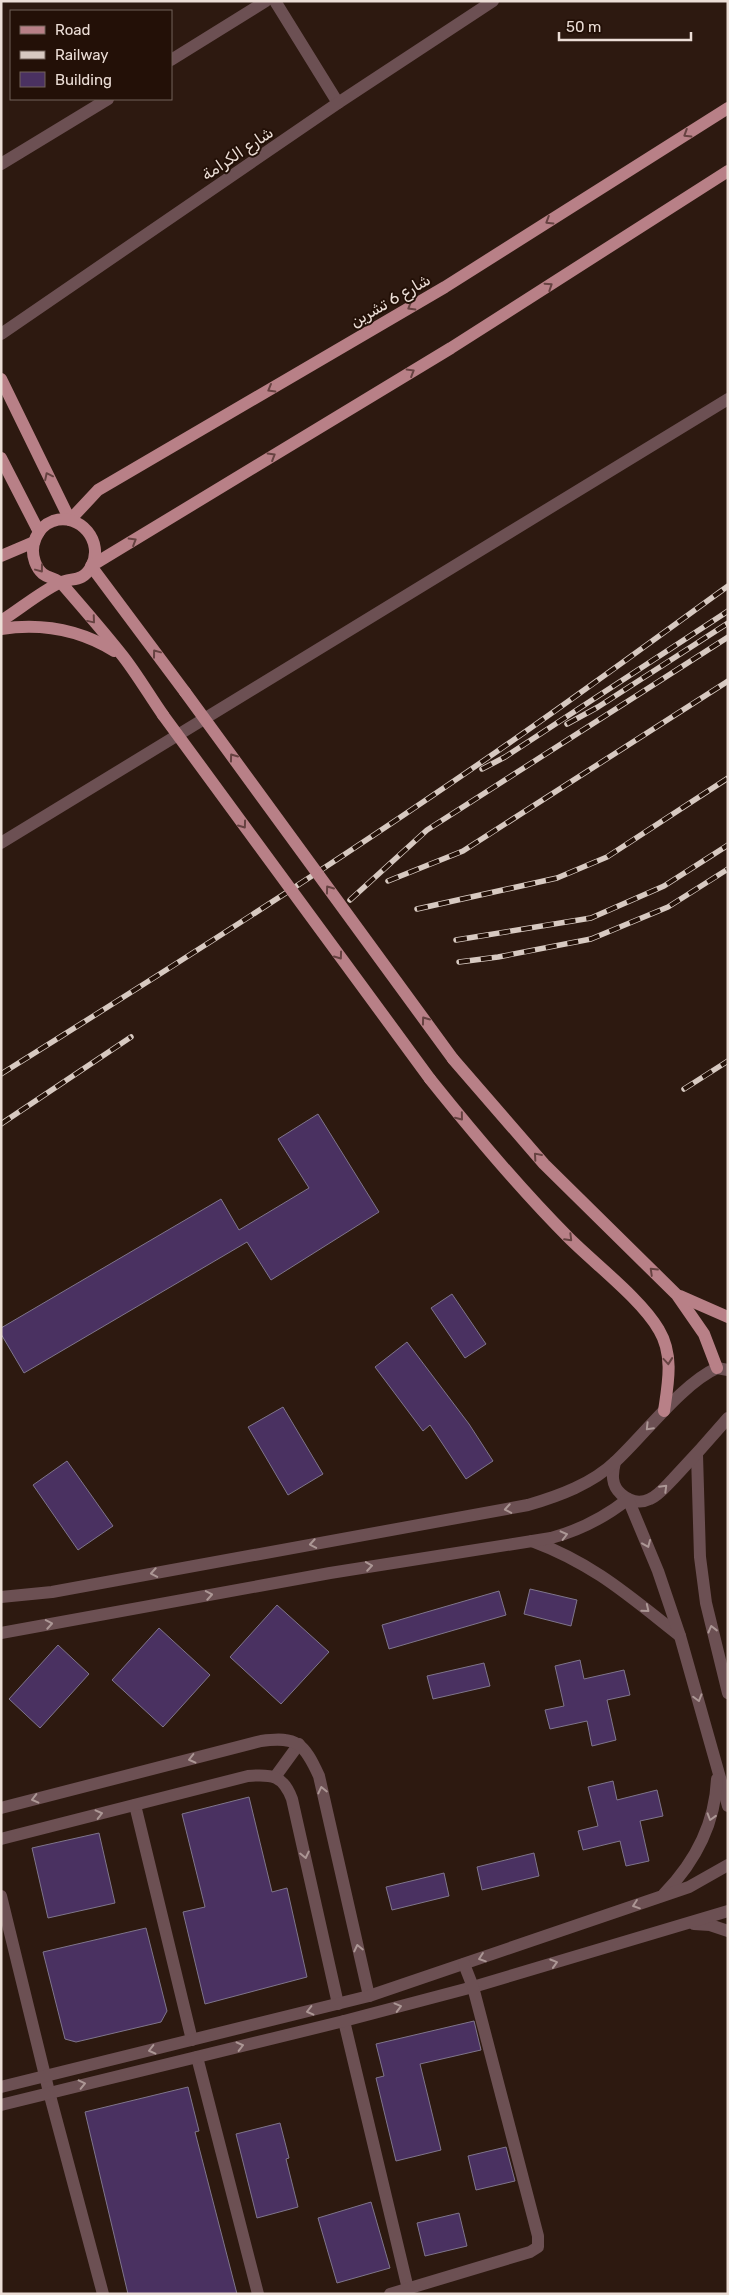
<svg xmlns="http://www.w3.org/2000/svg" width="729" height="2295" viewBox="0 0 729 2295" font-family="Rubik,Cairo,sans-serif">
	<rect width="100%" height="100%" fill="#2d1910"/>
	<!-- building -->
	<g fill="#4a3161" stroke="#7f758b">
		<polygon points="318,1114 379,1212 271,1280 247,1242 24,1373 1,1334 1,1328 221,1199 239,1230 309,1188 278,1139"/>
		<polygon points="452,1294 486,1344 465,1358 431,1308"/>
		<polygon points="407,1342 469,1424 493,1461 466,1479 430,1425 423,1431 375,1367"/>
		<polygon points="283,1407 323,1474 288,1495 248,1427"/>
		<polygon points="67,1461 113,1526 78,1550 33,1485"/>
		<polygon points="530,1589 577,1600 571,1626 524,1614"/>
		<polygon points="499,1591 506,1615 389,1649 382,1625"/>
		<polygon points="277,1605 329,1652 281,1704 230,1657"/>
		<polygon points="159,1628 210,1675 163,1727 112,1680"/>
		<polygon points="58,1645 89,1674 40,1728 9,1699"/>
		<polygon points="580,1660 584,1679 624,1670 630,1695 607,1700 616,1740 592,1746 587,1721 550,1729 545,1710 564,1706 555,1666"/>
		<polygon points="484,1663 490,1686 433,1699 427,1676"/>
		<polygon points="613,1781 617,1800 657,1790 663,1816 640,1821 649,1861 626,1866 620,1841 583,1850 578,1831 598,1826 588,1787"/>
		<polygon points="249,1797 272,1892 287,1888 307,1977 205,2004 183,1912 205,1907 182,1814"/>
		<polygon points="99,1833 115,1903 48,1918 32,1848"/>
		<polygon points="534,1853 539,1876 482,1890 477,1867"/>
		<polygon points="444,1873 449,1896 392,1910 386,1887"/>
		<polygon points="146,1928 167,2011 161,2022 76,2042 65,2039 43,1952"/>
		<polygon points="474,2021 481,2050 420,2064 441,2150 396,2161 376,2078 384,2076 376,2044"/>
		<polygon points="188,2087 199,2131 195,2132 237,2294 128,2294 85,2112"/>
		<polygon points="280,2123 289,2158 286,2159 298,2207 257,2218 236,2134"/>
		<polygon points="506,2147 515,2181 476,2190 468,2156"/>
		<polygon points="371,2202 390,2268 337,2283 318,2218"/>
		<polygon points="459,2213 467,2246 425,2256 417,2223"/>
	</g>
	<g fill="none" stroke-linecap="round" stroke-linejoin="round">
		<!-- minor -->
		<g stroke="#6c5053" stroke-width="12">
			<polyline points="275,1 338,103"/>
			<polyline points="171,60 266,1"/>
			<polyline points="1,164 108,99"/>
			<polyline points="1,334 338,103 493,1"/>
			<polyline points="1,843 728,399"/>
			<polyline points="697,1455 700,1557 706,1603 728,1693"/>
			<path d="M 615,1462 C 612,1474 611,1485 621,1494 C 629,1501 640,1504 650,1499 C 659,1495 666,1486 673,1479 C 692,1459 710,1439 728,1418"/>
			<path d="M 532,1541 C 594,1564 629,1596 680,1636"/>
			<path d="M 1,1597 L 52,1592 L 528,1505 C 559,1496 592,1484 616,1461 C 644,1435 683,1383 717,1368 L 728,1370"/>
			<path d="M 1,1633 L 330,1573 L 551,1538 C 581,1530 604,1518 628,1499 L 658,1571 L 680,1636 L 728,1806"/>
			<polyline points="275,1777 299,1744"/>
			<polyline points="135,1805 192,2040"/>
			<path d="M 1,1808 L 261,1741 C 297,1736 304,1743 319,1776 L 369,1996"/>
			<path d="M 1,1839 L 248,1776 C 272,1774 283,1775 292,1799 L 338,2004"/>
			<path d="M 664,1894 C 695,1862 715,1824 717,1779"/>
			<polyline points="1,1896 49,2092 103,2294"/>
			<polyline points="694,1924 710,1925 728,1931"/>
			<polyline points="344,2021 408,2289"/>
			<polyline points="197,2057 258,2294"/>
			<polyline points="1,2087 369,1996 689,1887 728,1865"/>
			<polyline points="1,2105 344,2021 473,1987 728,1911"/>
			<polyline points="390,2294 530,2252 538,2247 538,2236 473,1987 464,1964"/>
		</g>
		<!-- major -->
		<g stroke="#b88087" stroke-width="12">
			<polyline points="1,379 70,520 98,490 445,287 728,108"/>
			<polyline points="1,458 39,532"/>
			<polyline points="1,556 34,542"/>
			<path d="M 1,621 C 20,609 39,593 59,583 C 72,577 82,583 91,567 C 105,542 80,512 53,521 C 37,527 29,546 35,562 C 42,581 54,575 63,585 C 83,608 103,631 122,655 C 137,674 149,695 163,715"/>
			<path d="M 1,629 C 41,623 80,630 114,651"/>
			<polyline points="185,692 91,566 451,348 728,171"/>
			<polyline points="453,1059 544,1164 677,1295 704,1334 717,1368"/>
			<path d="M 430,1079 C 474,1134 519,1188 569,1238 C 595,1264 642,1300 659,1330 C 674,1355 668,1384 664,1411"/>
			<polyline points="680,1296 728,1317"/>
		</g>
		<defs>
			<g id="rail">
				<polyline points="567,724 598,707 728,623"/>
				<polyline points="482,769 505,757 728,611"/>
				<polyline points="388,881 463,851 728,681"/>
				<polyline points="350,900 427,830 728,637"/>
				<polyline points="417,909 557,878 607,857 728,778"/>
				<polyline points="456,940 591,918 664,886 728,845"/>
				<polyline points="459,962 498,957 591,939 668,907 728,869"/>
				<path d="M 1,1074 C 169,969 336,863 499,750 C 576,697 652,641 728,586"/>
				<polyline points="684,1089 728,1061"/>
				<polyline points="1,1124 131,1037"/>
			</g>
		</defs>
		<!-- rail casing -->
		<use href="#rail" stroke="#d7c9c1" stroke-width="5.5"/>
		<!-- rail -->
		<use href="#rail" stroke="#231007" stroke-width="4" stroke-dasharray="11" stroke-linecap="butt"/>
		<!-- major-bridge -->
		<g stroke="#b88087" stroke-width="12">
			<polyline points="185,692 453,1059"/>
			<polyline points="163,715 430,1079"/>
		</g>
	</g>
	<!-- one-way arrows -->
	<defs><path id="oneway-chevron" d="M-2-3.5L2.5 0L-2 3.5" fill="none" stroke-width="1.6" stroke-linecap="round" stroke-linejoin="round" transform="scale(1.25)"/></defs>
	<g stroke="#664241">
		<use href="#oneway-chevron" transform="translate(687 134) rotate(148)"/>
		<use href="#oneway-chevron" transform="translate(549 221) rotate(148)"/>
		<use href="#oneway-chevron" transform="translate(549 286) rotate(-33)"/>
		<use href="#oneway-chevron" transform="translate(411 307) rotate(150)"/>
		<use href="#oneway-chevron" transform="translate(411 372) rotate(-31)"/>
		<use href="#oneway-chevron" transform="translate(271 389) rotate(150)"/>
		<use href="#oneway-chevron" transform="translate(272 456) rotate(-31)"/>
		<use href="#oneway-chevron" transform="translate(48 476) rotate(-116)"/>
		<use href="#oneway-chevron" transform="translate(133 541) rotate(-31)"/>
		<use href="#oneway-chevron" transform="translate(40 569) rotate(53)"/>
		<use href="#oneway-chevron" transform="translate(92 620) rotate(50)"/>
		<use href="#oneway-chevron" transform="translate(156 653) rotate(-127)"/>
		<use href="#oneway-chevron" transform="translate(233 757) rotate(-126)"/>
		<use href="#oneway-chevron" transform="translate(243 825) rotate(54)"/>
		<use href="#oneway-chevron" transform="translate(329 889) rotate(-126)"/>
		<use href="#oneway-chevron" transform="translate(339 956) rotate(54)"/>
		<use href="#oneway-chevron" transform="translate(425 1020) rotate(-126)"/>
		<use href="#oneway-chevron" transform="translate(460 1117) rotate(51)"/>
		<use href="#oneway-chevron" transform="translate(537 1156) rotate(-131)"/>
		<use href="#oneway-chevron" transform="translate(569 1238) rotate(45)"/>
		<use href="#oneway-chevron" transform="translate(653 1271) rotate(-136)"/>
		<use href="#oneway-chevron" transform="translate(668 1361) rotate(85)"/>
	</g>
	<g stroke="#ac9795">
		<use href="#oneway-chevron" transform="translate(649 1427) rotate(134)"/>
		<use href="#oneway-chevron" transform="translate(664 1488) rotate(-45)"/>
		<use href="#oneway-chevron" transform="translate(508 1509) rotate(170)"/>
		<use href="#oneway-chevron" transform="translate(564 1535) rotate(-14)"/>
		<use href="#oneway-chevron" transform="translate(313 1544) rotate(170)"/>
		<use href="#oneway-chevron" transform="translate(647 1544) rotate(67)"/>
		<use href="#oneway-chevron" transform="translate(369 1566) rotate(-9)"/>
		<use href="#oneway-chevron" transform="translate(154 1573) rotate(170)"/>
		<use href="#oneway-chevron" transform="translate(209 1595) rotate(-10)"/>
		<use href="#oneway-chevron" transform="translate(646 1609) rotate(39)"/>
		<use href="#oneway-chevron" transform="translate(49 1624) rotate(-10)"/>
		<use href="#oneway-chevron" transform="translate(712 1629) rotate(-104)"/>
		<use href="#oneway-chevron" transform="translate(698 1698) rotate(74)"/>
		<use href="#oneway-chevron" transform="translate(192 1759) rotate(166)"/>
		<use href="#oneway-chevron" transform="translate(322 1790) rotate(-103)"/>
		<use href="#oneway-chevron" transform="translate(35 1799) rotate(166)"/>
		<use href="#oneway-chevron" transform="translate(99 1814) rotate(-14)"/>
		<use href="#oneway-chevron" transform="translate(711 1817) rotate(107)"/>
		<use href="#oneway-chevron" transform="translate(305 1855) rotate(77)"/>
		<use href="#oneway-chevron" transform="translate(636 1905) rotate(161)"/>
		<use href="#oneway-chevron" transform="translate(358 1948) rotate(-103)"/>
		<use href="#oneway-chevron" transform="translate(482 1958) rotate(161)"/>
		<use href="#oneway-chevron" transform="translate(554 1963) rotate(-17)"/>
		<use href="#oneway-chevron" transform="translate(398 2007) rotate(-15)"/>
		<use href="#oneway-chevron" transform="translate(310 2011) rotate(166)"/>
		<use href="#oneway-chevron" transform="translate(240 2046) rotate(-14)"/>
		<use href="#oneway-chevron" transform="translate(152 2050) rotate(166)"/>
		<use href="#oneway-chevron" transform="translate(82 2084) rotate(-13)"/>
	</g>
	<g text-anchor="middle" stroke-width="4" stroke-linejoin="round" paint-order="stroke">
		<!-- street labels -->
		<g font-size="16" fill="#ecded7" stroke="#231007">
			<text transform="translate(237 153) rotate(-34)" y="6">شارع الكرامة</text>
			<text transform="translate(390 300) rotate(-30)" y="6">شارع 6 تشرين</text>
		</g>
	</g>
	<!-- border -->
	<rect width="729" height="2295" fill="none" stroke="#ecded7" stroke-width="5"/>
	<!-- legend -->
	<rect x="10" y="10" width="162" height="90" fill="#231007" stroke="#73625a"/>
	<rect x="20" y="26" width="25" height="8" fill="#b88087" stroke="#73625a"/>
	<text x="55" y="35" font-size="15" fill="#ecded7">Road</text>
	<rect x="20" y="51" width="25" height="8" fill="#d7c9c1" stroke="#73625a"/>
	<text x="55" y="60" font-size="15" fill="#ecded7">Railway</text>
	<rect x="20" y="72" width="25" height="15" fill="#4a3161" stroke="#73625a"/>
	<text x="55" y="85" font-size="15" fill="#ecded7">Building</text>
	<!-- scale -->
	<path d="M559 32v8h132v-8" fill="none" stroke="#ecded7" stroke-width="2.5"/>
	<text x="566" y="32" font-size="15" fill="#ecded7" stroke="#231007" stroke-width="4" paint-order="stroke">50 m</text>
</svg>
